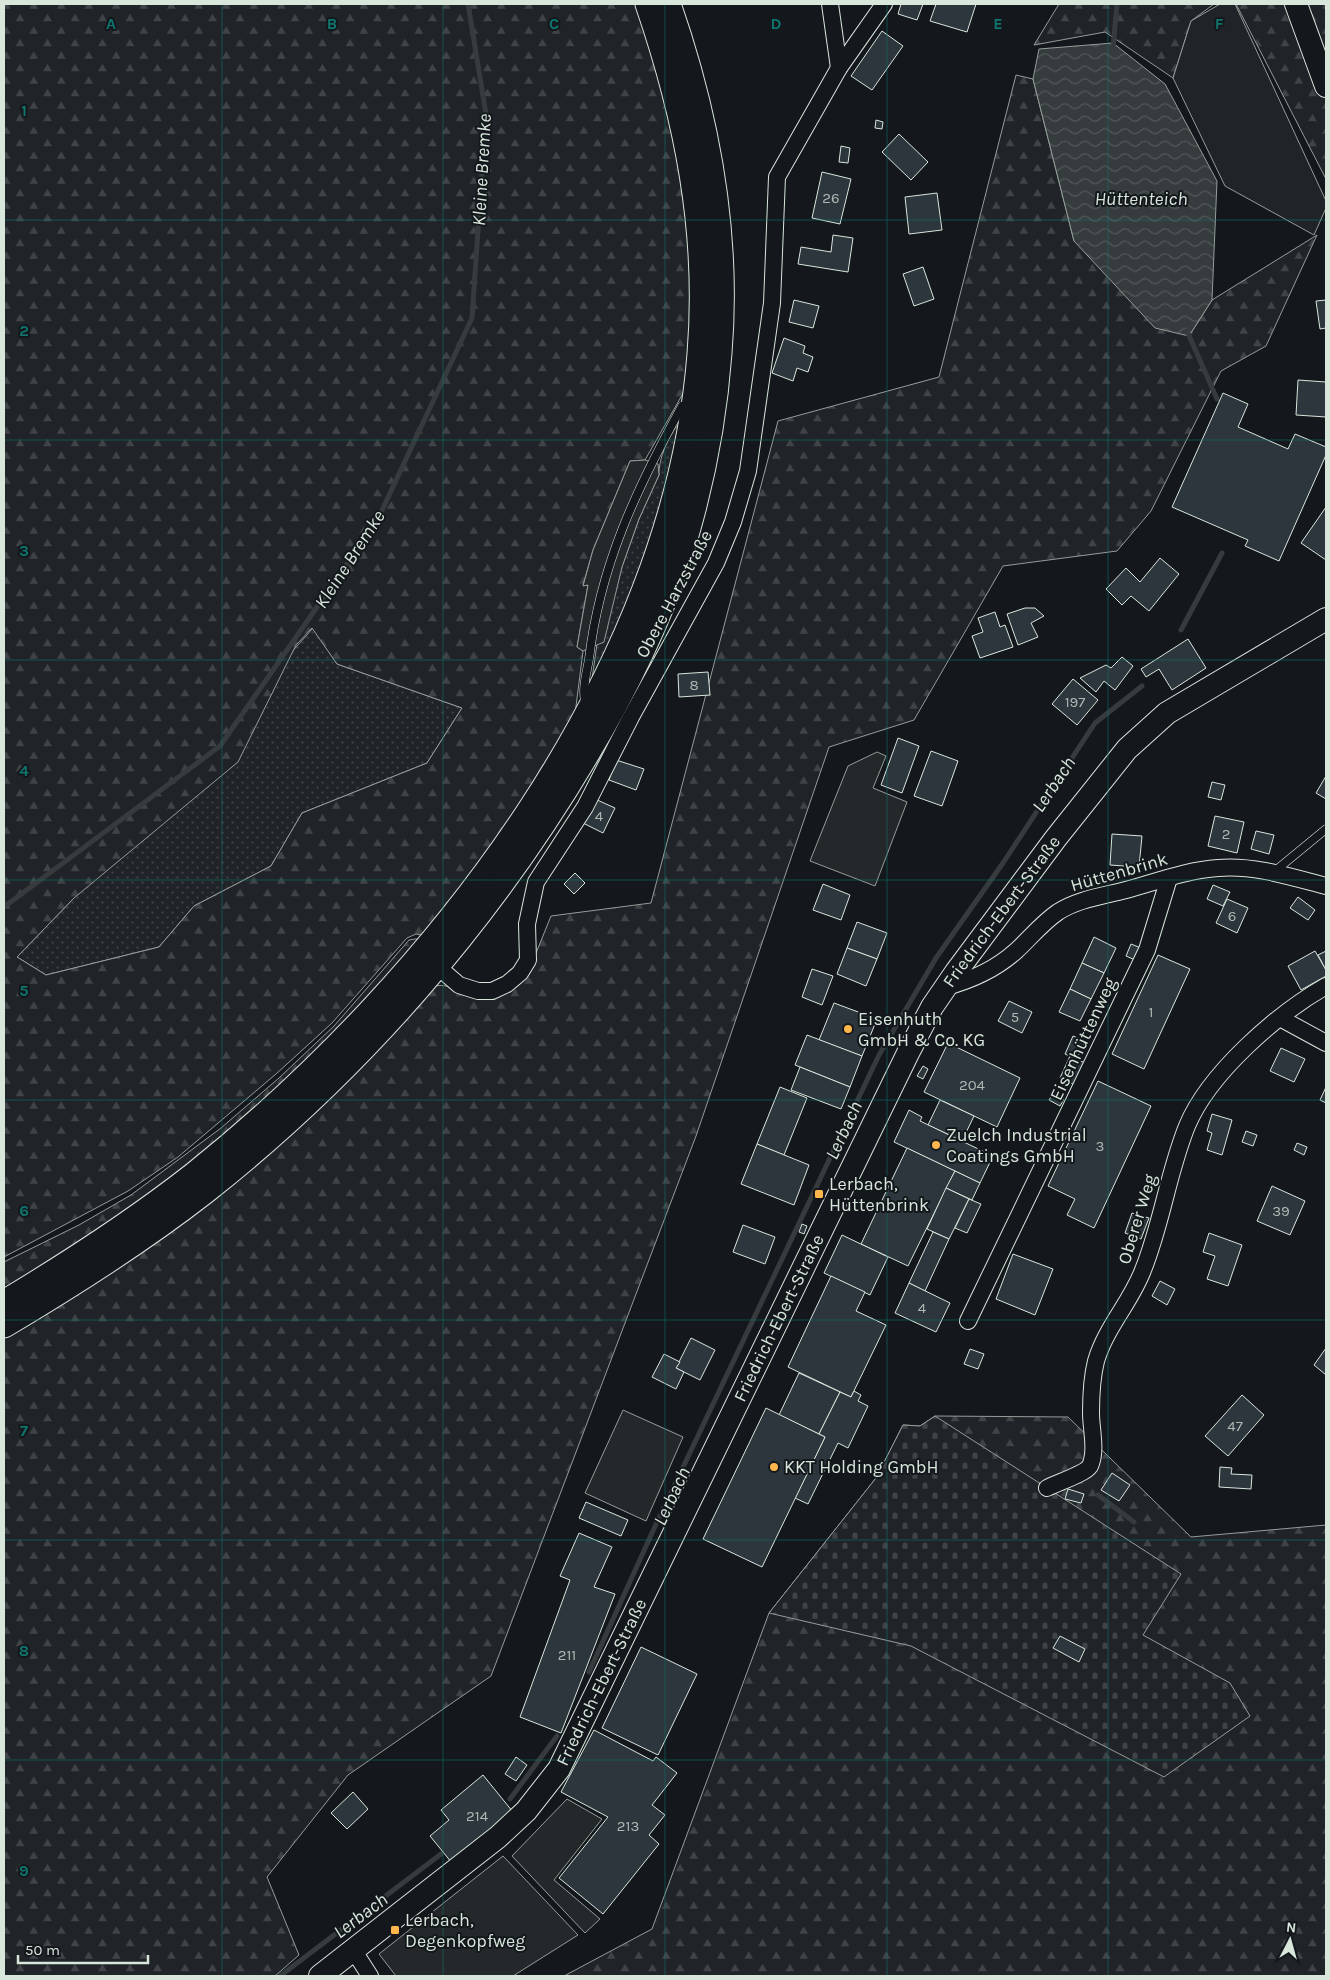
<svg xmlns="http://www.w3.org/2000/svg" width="1330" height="1980" viewBox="0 0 1330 1980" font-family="Karla,sans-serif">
	<defs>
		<pattern id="grass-dots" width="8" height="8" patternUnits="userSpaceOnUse" patternTransform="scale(1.25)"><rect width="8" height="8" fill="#202428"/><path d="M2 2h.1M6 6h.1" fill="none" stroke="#404447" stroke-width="1.8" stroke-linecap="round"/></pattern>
		<pattern id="forest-firs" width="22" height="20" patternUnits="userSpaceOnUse" patternTransform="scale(1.25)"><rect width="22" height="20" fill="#202428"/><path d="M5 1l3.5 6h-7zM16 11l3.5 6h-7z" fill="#404447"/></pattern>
		<pattern id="cemetery-stones" width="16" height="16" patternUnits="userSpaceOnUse" patternTransform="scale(1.25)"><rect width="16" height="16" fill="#202428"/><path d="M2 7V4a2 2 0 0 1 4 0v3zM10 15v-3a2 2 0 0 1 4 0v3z" fill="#404447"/></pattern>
		<pattern id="water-waves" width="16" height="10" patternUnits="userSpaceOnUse" patternTransform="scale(1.25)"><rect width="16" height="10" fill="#363b3e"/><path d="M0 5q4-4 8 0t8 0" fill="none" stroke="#525759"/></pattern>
	</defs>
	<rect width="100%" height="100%" fill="#14181c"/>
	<!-- grass -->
	<g fill="url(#grass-dots)" stroke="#939e99">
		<path d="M 681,423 L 649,551 L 591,686 L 597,644 L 609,615 L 622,567 L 639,519 L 659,475 C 658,462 669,430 681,423 Z"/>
		<polygon points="313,628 337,664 462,708 427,763 302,813 271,866 194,906 159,947 46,975 17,957 74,898"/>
	</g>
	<!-- forest -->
	<g fill="url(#forest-firs)" stroke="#939e99" fill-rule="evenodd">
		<path d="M 4,4 L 638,4 L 676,129 L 694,278 L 685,390 L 645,460 L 630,461 L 593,550 L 583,585 L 588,585 L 577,647 L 583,651 L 574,722 L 545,768 L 467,882 L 422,935 L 416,934 L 407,938 L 332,1023 L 276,1074 L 178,1157 L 128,1191 L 4,1257 ZM 312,628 L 337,664 L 462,708 L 427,763 L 302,813 L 271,866 L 194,906 L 159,947 L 46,975 L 17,957 L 74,898 L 238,762 L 296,645 Z"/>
		<polygon points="1059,4 1214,4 1191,21 1173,78 1105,32 1034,45"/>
		<polygon points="1236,4 1326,4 1326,179"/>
		<path d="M 1016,75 L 1033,79 L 1074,241 L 1189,336 L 1212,300 L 1317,235 L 1266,346 L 1221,371 L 1151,511 L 1117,551 L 1003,566 L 914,720 L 829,747 L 696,1136 L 491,1676 L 348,1775 L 267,1877 L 299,1955 L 275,1976 L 4,1976 L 4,1336 L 432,987 C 445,982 456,990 467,996 L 532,963 L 551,916 L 651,903 L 778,421 L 939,377 Z"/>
		<polygon points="415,939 422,939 292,1078 156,1192 4,1292 4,1262 79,1225 131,1195 221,1128 279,1078 334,1026 409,940"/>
		<polygon points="935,1416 1068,1417 1191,1537 1326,1525 1326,1976 564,1976 652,1929 769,1613 876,1478 903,1425 920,1426"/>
	</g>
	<!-- cemetery -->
	<polygon fill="url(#cemetery-stones)" stroke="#939e99" points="935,1416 1181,1574 1143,1635 1230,1683 1250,1716 1164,1777 911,1646 769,1613 876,1478 903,1425 920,1426"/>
	<!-- park -->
	<polygon fill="#202428" stroke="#939e99" points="1220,4 1235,4 1326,201 1326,208 1314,235 1225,186 1173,78 1191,21"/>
	<!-- parking -->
	<g fill="#24282b" stroke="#939e99">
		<polygon points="645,460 658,464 659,475 639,519 622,567 604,642 583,651 577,647 588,585 583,586 593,550 630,461"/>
		<polygon points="877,752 886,756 873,788 907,802 875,886 810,861 848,766"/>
		<polygon points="623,1410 683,1437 646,1521 585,1493"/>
		<polygon points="567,1799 602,1819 554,1880 600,1919 585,1933 512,1856"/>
		<polygon points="503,1856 578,1935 513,1976 396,1976 379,1954"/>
	</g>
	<!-- water -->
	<polygon fill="url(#water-waves)" stroke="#939e99" points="1113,43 1165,84 1217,181 1212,300 1189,336 1155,328 1074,241 1033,79 1039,49"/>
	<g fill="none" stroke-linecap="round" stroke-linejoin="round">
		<!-- stream -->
		<g stroke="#363b3e" stroke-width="5">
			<polyline points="1113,48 1117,4"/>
			<polyline points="1187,331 1217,399"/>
			<polyline points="1181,630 1222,553"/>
			<polyline points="4,907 220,746 377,521 472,318 486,114 468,4"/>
			<polyline points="1098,1495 1134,1522"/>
			<polyline points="589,1672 657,1522 879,1055 936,958 1003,863 1095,723 1142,686"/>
			<polyline points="510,1799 557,1736"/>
			<polyline points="280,1976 441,1854"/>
		</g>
	</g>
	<!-- building -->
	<g fill="#2c363c" stroke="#d8e6dc">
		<polygon points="901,4 923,4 917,20 898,14"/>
		<polygon points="936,4 976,4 967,32 930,21"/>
		<polygon points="882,31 903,46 872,90 851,76"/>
		<polygon points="876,120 883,122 882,129 875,128"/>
		<polygon points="899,134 928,162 911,180 882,152"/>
		<polygon points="841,146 850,148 848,163 839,162"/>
		<polygon points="822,172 851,179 840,224 812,218"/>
		<polygon points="937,193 942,230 909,234 905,197"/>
		<polygon points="833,235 853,238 848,272 798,264 801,247 831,252"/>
		<polygon points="923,267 934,299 914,306 903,274"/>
		<polygon points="794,300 819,306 813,328 789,322"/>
		<polygon points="1326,300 1326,328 1320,329 1316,301"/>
		<polygon points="784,338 805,346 803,353 813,357 808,372 797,368 793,381 772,373"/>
		<polygon points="1298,380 1326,382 1326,417 1296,415"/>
		<polygon points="1223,393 1248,404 1238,427 1288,449 1295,434 1326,447 1326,455 1279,561 1245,546 1248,540 1172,507"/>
		<polygon points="1326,507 1326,560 1301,543"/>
		<polygon points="1160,558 1179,574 1149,611 1131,596 1122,605 1106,589 1126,568 1140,582"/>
		<polygon points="1025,608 1035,608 1044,616 1031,623 1038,637 1018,645 1007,614"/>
		<polygon points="995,612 1000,627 1005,625 1013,647 980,658 972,636 983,632 978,618"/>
		<polygon points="1188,639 1206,668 1172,690 1159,669 1146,677 1141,669"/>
		<polygon points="1122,657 1133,666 1115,690 1104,681 1096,692 1080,678 1106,665 1111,668"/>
		<polygon points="708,672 710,695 679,697 678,674"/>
		<polygon points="1073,679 1098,700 1077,725 1052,704"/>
		<polygon points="898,738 919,746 902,793 881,785"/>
		<polygon points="931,751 958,761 942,806 914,796"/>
		<polygon points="616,760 644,769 636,790 609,780"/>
		<polygon points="1326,776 1326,799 1316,793"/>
		<polygon points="1212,782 1225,785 1221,800 1208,797"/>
		<polygon points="595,799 615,808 603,833 583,823"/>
		<polygon points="1215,816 1244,822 1237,853 1208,846"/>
		<polygon points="1256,831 1274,835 1269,854 1251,849"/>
		<polygon points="1112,834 1142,836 1139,867 1110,865"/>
		<polygon points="575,873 585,883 574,894 564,884"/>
		<polygon points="823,884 850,895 841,920 813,910"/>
		<polygon points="1213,885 1230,892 1223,906 1207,899"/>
		<polygon points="1298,897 1315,910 1308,920 1290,908"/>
		<polygon points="1227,899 1248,908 1237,933 1216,923"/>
		<polygon points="857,922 887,933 877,959 847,948"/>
		<polygon points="1094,937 1116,948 1104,973 1082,963"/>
		<polygon points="1131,944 1141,948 1135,960 1126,956"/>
		<polygon points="847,948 877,959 866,986 837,974"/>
		<polygon points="1315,951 1326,970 1326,976 1301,990 1288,966"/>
		<polygon points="1326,951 1326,970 1318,955"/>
		<polygon points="1158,955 1190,969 1144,1069 1112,1054"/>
		<polygon points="1082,963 1104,973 1091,999 1070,989"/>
		<polygon points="812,969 833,976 822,1005 802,997"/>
		<polygon points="1070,989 1091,999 1080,1021 1059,1012"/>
		<polygon points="1009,1001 1032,1012 1022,1033 998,1021"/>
		<polygon points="834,1003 877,1019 862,1056 819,1040"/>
		<polygon points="807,1035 862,1056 850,1087 795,1065"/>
		<polygon points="1073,1036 1085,1041 1077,1059 1065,1054"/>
		<polygon points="948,1043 1020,1078 997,1127 924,1092"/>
		<polygon points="1281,1048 1305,1059 1294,1082 1270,1071"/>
		<polygon points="1070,1056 1085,1063 1075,1085 1060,1078"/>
		<polygon points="923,1066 928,1069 923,1079 917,1076"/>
		<polygon points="800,1067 850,1087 841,1109 791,1090"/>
		<polygon points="1098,1081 1151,1106 1094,1228 1067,1215 1075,1199 1048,1186"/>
		<polygon points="780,1087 807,1098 784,1155 757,1144"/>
		<polygon points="1326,1087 1326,1103 1320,1100"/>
		<polygon points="1053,1094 1064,1099 1060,1106 1049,1100"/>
		<polygon points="940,1100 974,1116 962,1141 928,1125"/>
		<polygon points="909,1110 922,1117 920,1121 993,1156 980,1183 894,1142"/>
		<polygon points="1212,1114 1232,1120 1222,1155 1207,1150 1212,1133 1207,1131"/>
		<polygon points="1246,1131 1257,1135 1253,1146 1242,1142"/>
		<polygon points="1297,1143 1307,1147 1304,1155 1294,1150"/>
		<polygon points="757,1144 809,1165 794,1205 741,1184"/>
		<polygon points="907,1148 955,1171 908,1266 861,1244"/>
		<polygon points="955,1171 980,1183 972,1200 946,1188"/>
		<polygon points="1272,1186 1305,1201 1290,1235 1257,1221"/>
		<polygon points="946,1188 969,1199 949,1239 927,1229"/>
		<polygon points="969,1199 981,1204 967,1233 955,1228"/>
		<polygon points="1132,1213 1149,1218 1141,1239 1125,1233"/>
		<polygon points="802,1224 807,1226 804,1234 799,1232"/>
		<polygon points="743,1225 775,1237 765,1264 733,1252"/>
		<polygon points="933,1232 949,1239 925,1291 909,1283"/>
		<polygon points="1209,1233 1242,1245 1228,1286 1207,1279 1215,1256 1203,1252"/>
		<polygon points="842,1235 888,1257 870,1295 824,1273"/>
		<polygon points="1013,1254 1053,1269 1035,1315 996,1299"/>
		<polygon points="831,1276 865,1292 856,1311 886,1325 851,1397 788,1367"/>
		<polygon points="1160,1281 1175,1289 1167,1305 1152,1296"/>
		<polygon points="909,1283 950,1303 936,1332 895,1313"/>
		<polygon points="691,1338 715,1350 700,1380 676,1368"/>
		<polygon points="1326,1348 1326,1375 1314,1365"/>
		<polygon points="970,1349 984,1354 978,1369 964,1364"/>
		<polygon points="664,1354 680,1362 676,1368 684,1372 676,1389 652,1377"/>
		<polygon points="799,1373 840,1392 819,1434 779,1415"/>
		<polygon points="854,1391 861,1395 858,1401 868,1406 848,1448 838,1443 808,1504 795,1498 825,1437 819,1434 840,1392 851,1397"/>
		<polygon points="1242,1395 1264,1415 1228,1456 1205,1436"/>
		<polygon points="766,1408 825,1437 762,1567 703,1539"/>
		<polygon points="1220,1467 1232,1468 1231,1474 1252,1475 1251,1489 1219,1487"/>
		<polygon points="1112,1473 1130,1485 1119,1501 1101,1490"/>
		<polygon points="1068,1489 1084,1494 1081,1503 1065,1499"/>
		<polygon points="586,1502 628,1520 621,1536 579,1518"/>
		<polygon points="579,1533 612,1547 594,1587 615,1594 561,1733 520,1717 570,1580 560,1576"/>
		<polygon points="1060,1636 1085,1649 1079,1662 1053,1648"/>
		<polygon points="641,1647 697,1674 658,1755 602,1728"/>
		<polygon points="594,1730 653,1761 656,1757 677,1773 652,1805 665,1815 649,1835 659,1844 603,1914 559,1878 608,1817 561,1792"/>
		<polygon points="516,1757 527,1765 516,1781 505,1774"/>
		<polygon points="483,1775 513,1812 452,1863 430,1836 449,1820 441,1810"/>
		<polygon points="353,1792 368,1809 347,1829 331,1813"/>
	</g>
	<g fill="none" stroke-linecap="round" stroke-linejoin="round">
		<defs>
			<g id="lane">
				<path d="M 585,701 C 582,688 587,671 589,659 C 600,565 637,488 682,406"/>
				<polyline points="1275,871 1326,829"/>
			</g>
			<g id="street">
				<polyline points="830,4 839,68"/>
				<polyline points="437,966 459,985 478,991 492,991 507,984 520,973 528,960 527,924 536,882 585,807 631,717 716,563 733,522 748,471 772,303 777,177 839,68 884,4"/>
				<path d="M 946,987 C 972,980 996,969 1016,951 C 1030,938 1042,923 1058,912 C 1078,899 1103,896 1126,890 C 1156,882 1187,870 1218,868 C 1255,865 1291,877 1326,886"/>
				<polyline points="1280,1018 1326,1043"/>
				<polyline points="968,1321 1147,950 1169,878"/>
				<path d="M 1047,1488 C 1056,1483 1085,1474 1090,1466 C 1097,1451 1091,1429 1091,1413 C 1091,1396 1092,1377 1096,1361 C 1106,1327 1131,1302 1143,1270 C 1162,1223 1168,1173 1187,1126 C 1209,1073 1277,1014 1326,986"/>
				<polyline points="354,1951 370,1976"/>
			</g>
			<g id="secondary">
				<polyline points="1296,4 1326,86"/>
				<path id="s1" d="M 320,1976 L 498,1837 L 526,1811 L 559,1769 L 908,1053 L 932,1007 L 956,972 L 1056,838 L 1127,749 L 1167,713 L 1326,619"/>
			</g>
			<g id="primary">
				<path d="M 4,1303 C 69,1264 134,1222 194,1175 C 438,980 675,674 700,354 C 710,232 687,118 648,4"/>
				<path d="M 4,1325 C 73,1284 141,1241 205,1191 C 357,1071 487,922 586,755 C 623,693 656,627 679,558 C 700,492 714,422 719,353 C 729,233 707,116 668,4"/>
			</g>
		</defs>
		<!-- lane casing -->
		<use href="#lane" stroke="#d8e6dc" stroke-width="9"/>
		<!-- street casing -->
		<use href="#street" stroke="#d8e6dc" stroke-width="18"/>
		<!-- secondary casing -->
		<use href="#secondary" stroke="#d8e6dc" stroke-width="24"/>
		<!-- primary casing -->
		<use href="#primary" stroke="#d8e6dc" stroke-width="27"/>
		<!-- lane -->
		<use href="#lane" stroke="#14181c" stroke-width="8"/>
		<!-- street -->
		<use href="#street" stroke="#14181c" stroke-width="16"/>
		<!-- secondary -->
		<use href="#secondary" stroke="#14181c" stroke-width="22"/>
		<!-- primary -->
		<use href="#primary" stroke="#14181c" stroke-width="25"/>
	</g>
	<!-- grid -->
	<path fill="none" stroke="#0f766e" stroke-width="1" stroke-opacity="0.55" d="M 222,4 L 222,1976M 443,4 L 443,1976M 665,4 L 665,1976M 887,4 L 887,1976M 1108,4 L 1108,1976M 4,220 L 1326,220M 4,440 L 1326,440M 4,660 L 1326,660M 4,880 L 1326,880M 4,1100 L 1326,1100M 4,1320 L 1326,1320M 4,1540 L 1326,1540M 4,1760 L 1326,1760"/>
	<!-- markers -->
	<g fill="#ffb74d" stroke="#14181c" stroke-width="2">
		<circle cx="848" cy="1029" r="5"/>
		<circle cx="936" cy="1145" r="5"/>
		<rect x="814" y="1189" width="10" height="10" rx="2.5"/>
		<circle cx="774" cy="1467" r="5"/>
		<rect x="390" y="1925" width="10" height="10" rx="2.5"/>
	</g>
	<g text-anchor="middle" stroke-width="4" stroke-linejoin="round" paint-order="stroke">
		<!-- number labels -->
		<g font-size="15" fill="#adbab4">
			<text x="831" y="203">26</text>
			<text x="694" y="690">8</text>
			<text x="1075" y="707">197</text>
			<text x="599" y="821">4</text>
			<text x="1226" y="839">2</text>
			<text x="1232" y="921">6</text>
			<text x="1151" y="1017">1</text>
			<text x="1015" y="1022">5</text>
			<text x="972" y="1090">204</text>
			<text x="1100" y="1151">3</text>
			<text x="1281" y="1216">39</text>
			<text x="922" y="1313">4</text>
			<text x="1235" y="1431">47</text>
			<text x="567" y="1660">211</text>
			<text x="477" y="1821">214</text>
			<text x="628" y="1831">213</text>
		</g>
		<!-- street labels -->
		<g font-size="18" fill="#d8e6dc" stroke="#14181c">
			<text transform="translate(674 594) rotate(-62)" y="6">Obere Harzstraße</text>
			<text transform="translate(1119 872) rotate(-16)" y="6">Hüttenbrink</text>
			<text dy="6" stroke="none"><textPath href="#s1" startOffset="1284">Friedrich-Ebert-Straße</textPath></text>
			<text transform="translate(1083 1039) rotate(-65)" y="6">Eisenhüttenweg</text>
			<text transform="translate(1137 1219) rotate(-73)" y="6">Oberer Weg</text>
			<text dy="6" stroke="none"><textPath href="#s1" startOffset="819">Friedrich-Ebert-Straße</textPath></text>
			<text dy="6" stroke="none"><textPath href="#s1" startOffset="414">Friedrich-Ebert-Straße</textPath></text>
		</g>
		<!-- poi labels -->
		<g font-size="18" fill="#d8e6dc" stroke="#14181c" text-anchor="start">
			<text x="858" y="1025">Eisenhuth<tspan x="858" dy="21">GmbH &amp; Co. KG</tspan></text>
			<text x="946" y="1141">Zuelch Industrial<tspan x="946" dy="21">Coatings GmbH</tspan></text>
			<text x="829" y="1190">Lerbach,<tspan x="829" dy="21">Hüttenbrink</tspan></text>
			<text x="784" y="1473">KKT Holding GmbH</text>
			<text x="405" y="1926">Lerbach,<tspan x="405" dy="21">Degenkopfweg</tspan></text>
		</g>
		<!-- water labels -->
		<g font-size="19" font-style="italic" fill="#d8e6dc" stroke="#14181c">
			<text transform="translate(481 170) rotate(-87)" y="7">Kleine Bremke</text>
			<text x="1141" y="205">Hüttenteich</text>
			<text transform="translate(349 559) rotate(-57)" y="7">Kleine Bremke</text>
			<text transform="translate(1053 784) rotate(-56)" y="7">Lerbach</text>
			<text transform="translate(843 1130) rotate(-65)" y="7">Lerbach</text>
			<text transform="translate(671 1496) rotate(-65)" y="7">Lerbach</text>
			<text transform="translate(360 1915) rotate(-37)" y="7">Lerbach</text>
		</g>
	</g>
	<g font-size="16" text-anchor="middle" font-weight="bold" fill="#0f766e" stroke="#14181c" stroke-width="4" stroke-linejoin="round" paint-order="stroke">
		<text x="111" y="29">A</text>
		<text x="332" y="29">B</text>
		<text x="554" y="29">C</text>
		<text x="776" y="29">D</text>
		<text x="998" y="29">E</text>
		<text x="1219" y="29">F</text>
		<text x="24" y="116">1</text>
		<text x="24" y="336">2</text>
		<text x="24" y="556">3</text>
		<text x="24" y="776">4</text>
		<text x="24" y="996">5</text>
		<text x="24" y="1216">6</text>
		<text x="24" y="1436">7</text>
		<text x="24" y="1656">8</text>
		<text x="24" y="1876">9</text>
	</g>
	<!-- border -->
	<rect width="1330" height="1980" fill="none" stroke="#d8e6dc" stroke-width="10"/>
	<!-- north arrow -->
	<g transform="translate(1290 1940) rotate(6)" stroke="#14181c" stroke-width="4" paint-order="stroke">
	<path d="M0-4L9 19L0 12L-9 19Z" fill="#d8e6dc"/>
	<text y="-8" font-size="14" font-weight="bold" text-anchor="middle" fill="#d8e6dc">N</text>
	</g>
	<!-- scale -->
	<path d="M18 1955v8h130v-8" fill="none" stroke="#d8e6dc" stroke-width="2.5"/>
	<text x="25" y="1955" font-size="15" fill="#d8e6dc" stroke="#14181c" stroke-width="4" paint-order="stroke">50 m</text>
</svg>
